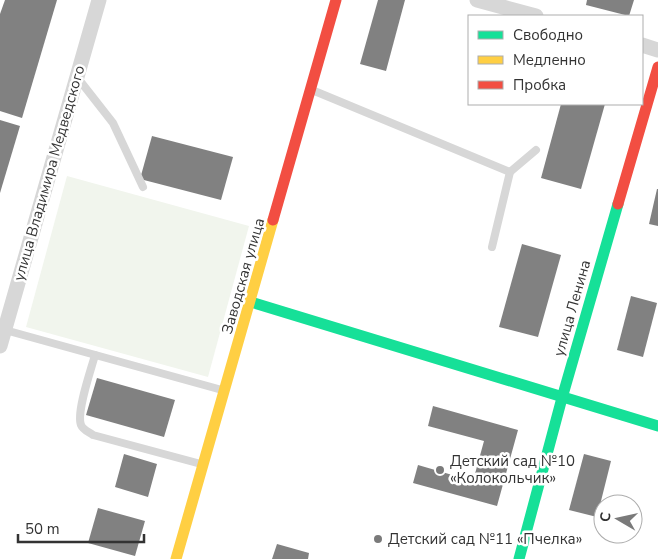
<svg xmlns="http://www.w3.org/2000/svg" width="658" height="559" viewBox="0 0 658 559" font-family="'Nunito Sans',sans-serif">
	<rect width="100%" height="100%" fill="#fff"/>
	<!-- green -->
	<polygon fill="#f1f5ed" points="67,176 249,226 208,377 26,327"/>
	<!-- building -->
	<g fill="#818181">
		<polygon points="5,0 57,0 22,118 0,111 0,14"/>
		<polygon points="378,0 405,0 386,71 360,64"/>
		<polygon points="587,0 634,0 629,16 586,5"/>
		<polygon points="561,104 605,104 581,189 541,178"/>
		<polygon points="0,120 20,126 0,193"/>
		<polygon points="152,136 233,157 221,200 140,179"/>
		<polygon points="657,189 658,189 658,226 649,224"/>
		<polygon points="522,244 561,255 538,337 499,327"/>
		<polygon points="631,296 657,303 643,357 617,350"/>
		<polygon points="97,378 175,400 164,437 86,415"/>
		<polygon points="433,406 518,430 497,506 413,483 418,465 473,481 484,441 428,426"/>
		<polygon points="124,454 157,464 148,497 115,487"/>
		<polygon points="584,454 611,461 597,517 569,510"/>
		<polygon points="98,508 145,521 135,556 88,543"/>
		<polygon points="277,544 309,553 308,559 272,559"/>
	</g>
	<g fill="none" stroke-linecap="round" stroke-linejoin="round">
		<!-- lane -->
		<g stroke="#d7d7d7" stroke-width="8">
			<polyline points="77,77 113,123 143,187"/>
			<polyline points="312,90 510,172 492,247"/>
			<polyline points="510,172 536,150"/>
			<polyline points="5,330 222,390"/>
			<path d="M 95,355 C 91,370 76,412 81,425 C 83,430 89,432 93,435 L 201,464"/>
		</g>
		<!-- street -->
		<g stroke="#d7d7d7" stroke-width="15">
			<polyline points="477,0 536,16"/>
			<polyline points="642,45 658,50"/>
			<polyline points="0,346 99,0"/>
		</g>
		<!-- fast -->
		<g stroke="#16e098" stroke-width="11">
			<polyline points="251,302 658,426"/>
			<polyline points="519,559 562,398 618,204"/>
		</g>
		<!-- slow -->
		<polyline stroke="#ffcf43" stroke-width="11" points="176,559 273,220"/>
		<!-- jam -->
		<g stroke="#f24e42" stroke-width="11">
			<polyline points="618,204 658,67"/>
			<polyline points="273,220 336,0"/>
		</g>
	</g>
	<!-- markers -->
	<g fill="#7a7a7a" stroke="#fff" stroke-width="2">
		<circle cx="440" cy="470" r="5"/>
		<circle cx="378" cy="539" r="5"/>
	</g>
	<g text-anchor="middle" stroke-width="5" stroke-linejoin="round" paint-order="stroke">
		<!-- street labels -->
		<g font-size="15" fill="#333" stroke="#fff">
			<text transform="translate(49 173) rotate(-74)" y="5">улица Владимира Медведского</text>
			<text transform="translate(243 276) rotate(-74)" y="5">Заводская улица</text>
			<text transform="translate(572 308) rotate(-74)" y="5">улица Ленина</text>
		</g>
		<!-- poi labels -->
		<g font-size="15" fill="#333" stroke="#fff" text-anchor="start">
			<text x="450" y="466">Детский сад №10<tspan x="450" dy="17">«Колокольчик»</tspan></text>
			<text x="388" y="544">Детский сад №11 «Пчелка»</text>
		</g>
	</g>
	<!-- legend -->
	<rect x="468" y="15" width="175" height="90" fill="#ffffff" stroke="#adadad"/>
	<rect x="478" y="31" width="25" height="8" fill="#16e098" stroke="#adadad"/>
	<text x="513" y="40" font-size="15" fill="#333333">Свободно</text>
	<rect x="478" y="56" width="25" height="8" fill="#ffcf43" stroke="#adadad"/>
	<text x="513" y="65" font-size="15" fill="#333333">Медленно</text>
	<rect x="478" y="81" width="25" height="8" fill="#f24e42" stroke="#adadad"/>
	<text x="513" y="90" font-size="15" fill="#333333">Пробка</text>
	<!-- north arrow -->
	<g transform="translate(618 519) rotate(279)"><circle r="24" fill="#ffffff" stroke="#adadad"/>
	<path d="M0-4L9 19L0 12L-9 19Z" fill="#7a7a7a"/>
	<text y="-8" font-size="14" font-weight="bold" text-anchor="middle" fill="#333333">С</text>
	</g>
	<!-- scale -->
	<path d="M18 534v8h126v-8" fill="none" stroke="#333333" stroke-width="2.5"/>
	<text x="25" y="534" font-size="15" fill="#333333" stroke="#ffffff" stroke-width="4" paint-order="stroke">50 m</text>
</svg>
